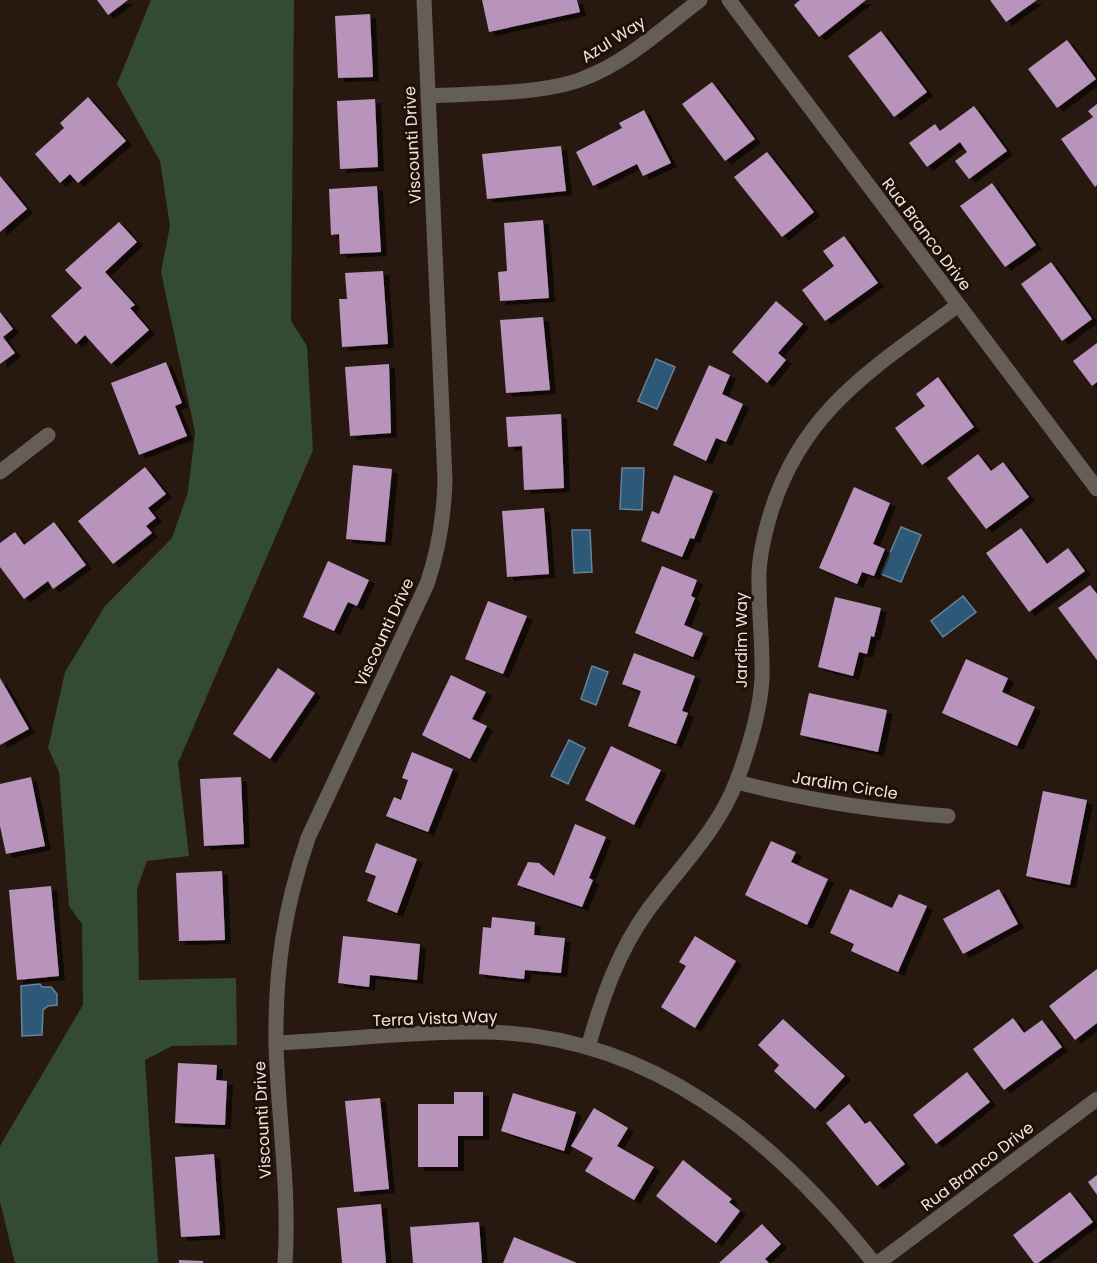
<svg xmlns="http://www.w3.org/2000/svg" width="1097" height="1263" viewBox="0 0 1097 1263" font-family="Poppins,sans-serif">
	<defs>
		<filter id="shadow"><feDropShadow dx="6" dy="4" stdDeviation="0" flood-color="#0009"/></filter>
	</defs>
	<rect width="100%" height="100%" fill="#281910"/>
	<!-- green -->
	<polygon fill="#334a35" points="151,0 294,0 291,321 307,346 313,450 178,763 189,856 147,861 137,889 139,980 236,978 237,1045 172,1046 145,1060 158,1263 15,1263 0,1202 0,1146 83,1005 82,924 69,906 59,772 48,748 65,672 105,606 172,538 188,492 195,432 161,272 170,226 160,161 117,84"/>
	<!-- water -->
	<g fill="#2e5878" stroke="#688297" stroke-width="1.5">
		<polygon points="656,359 675,367 657,409 638,401"/>
		<polygon points="622,468 644,468 642,510 620,509"/>
		<polygon points="901,527 921,535 901,582 881,574"/>
		<polygon points="572,530 590,530 592,572 574,573"/>
		<polygon points="963,596 976,612 943,637 931,621"/>
		<polygon points="592,666 608,672 596,705 581,699"/>
		<polygon points="569,740 585,748 568,784 551,776"/>
		<polygon points="40,984 42,987 51,987 57,994 57,1005 48,1006 43,1010 42,1035 22,1036 21,986"/>
	</g>
	<!-- building -->
	<g fill="#b893bb" filter="url(#shadow)">
		<polygon points="97,0 128,0 108,15"/>
		<polygon points="482,0 577,0 580,12 489,32"/>
		<polygon points="800,0 866,0 819,37 794,5"/>
		<polygon points="990,0 1037,0 1006,22"/>
		<polygon points="370,14 373,77 338,78 335,16"/>
		<polygon points="881,31 927,92 894,117 848,56"/>
		<polygon points="1067,40 1096,79 1057,108 1028,69"/>
		<polygon points="712,82 755,139 725,161 682,104"/>
		<polygon points="88,97 126,141 78,183 70,174 60,183 35,154 64,128 60,123"/>
		<polygon points="375,99 378,167 340,169 337,101"/>
		<polygon points="1097,104 1097,185 1095,187 1061,139 1093,117 1088,111"/>
		<polygon points="974,106 1007,151 969,179 955,161 967,152 960,142 927,167 909,143 935,124 940,131"/>
		<polygon points="644,110 671,163 643,176 637,164 593,186 576,152 622,128 619,123"/>
		<polygon points="561,146 566,191 487,199 482,154"/>
		<polygon points="767,152 814,212 782,237 734,177"/>
		<polygon points="0,176 27,209 0,232"/>
		<polygon points="992,183 1036,245 1005,267 960,206"/>
		<polygon points="377,186 381,252 340,254 339,234 331,235 329,189"/>
		<polygon points="543,220 549,298 500,301 498,272 507,271 504,223"/>
		<polygon points="119,222 137,242 105,272 135,305 130,308 149,330 111,364 85,335 76,344 51,316 82,288 65,270"/>
		<polygon points="844,236 878,283 825,321 802,290 834,266 823,251"/>
		<polygon points="1051,262 1092,319 1062,341 1021,284"/>
		<polygon points="383,271 388,344 342,347 339,299 347,299 345,273"/>
		<polygon points="776,301 803,324 778,353 786,360 767,383 732,352"/>
		<polygon points="0,312 13,329 3,337 15,353 0,364"/>
		<polygon points="543,317 550,390 506,393 500,320"/>
		<polygon points="1097,343 1097,382 1092,386 1073,361"/>
		<polygon points="166,362 182,403 175,406 187,436 139,455 111,383"/>
		<polygon points="389,364 391,433 350,436 345,367"/>
		<polygon points="709,365 730,375 722,394 743,404 726,442 716,438 706,461 673,445"/>
		<polygon points="938,377 974,427 922,465 895,428 925,406 916,394"/>
		<polygon points="561,414 564,488 524,490 522,446 508,447 506,417"/>
		<polygon points="978,454 991,471 1003,462 1029,497 986,529 947,478"/>
		<polygon points="353,465 392,469 385,542 346,539"/>
		<polygon points="145,467 166,494 148,508 156,518 146,526 152,533 113,564 78,521"/>
		<polygon points="674,475 713,491 694,539 690,538 682,557 641,541 652,511 659,514"/>
		<polygon points="854,487 890,503 873,544 885,549 874,576 862,572 857,584 819,568"/>
		<polygon points="544,508 549,574 507,577 502,511"/>
		<polygon points="54,522 86,565 53,589 48,581 24,599 0,567 0,543 15,532 24,545"/>
		<polygon points="1021,528 1047,564 1068,548 1085,571 1029,612 986,553"/>
		<polygon points="328,561 369,580 357,606 348,602 334,631 303,617"/>
		<polygon points="662,566 697,580 691,596 695,598 684,625 703,633 693,657 635,633"/>
		<polygon points="1090,585 1097,594 1097,660 1058,608"/>
		<polygon points="835,597 881,608 874,637 871,636 867,654 859,652 853,676 818,667"/>
		<polygon points="488,601 527,616 503,674 465,659"/>
		<polygon points="634,653 695,676 682,711 688,713 676,744 628,726 641,691 622,684"/>
		<polygon points="966,659 1008,678 1002,692 1035,707 1017,746 942,713"/>
		<polygon points="278,668 315,693 270,759 233,734"/>
		<polygon points="451,675 486,692 472,719 487,726 470,759 422,735"/>
		<polygon points="0,678 29,729 0,745"/>
		<polygon points="809,693 887,710 878,752 800,735"/>
		<polygon points="611,746 661,770 634,825 585,800"/>
		<polygon points="412,752 453,769 428,832 386,816 394,797 401,800 408,780 402,778"/>
		<polygon points="31,777 45,846 6,854 0,826 0,784"/>
		<polygon points="241,777 244,844 204,846 200,779"/>
		<polygon points="1043,791 1087,800 1070,885 1026,876"/>
		<polygon points="575,824 606,837 589,878 593,880 582,907 517,885 528,862 539,863 554,876"/>
		<polygon points="771,841 796,852 791,862 828,879 807,925 745,895"/>
		<polygon points="376,843 417,859 397,913 367,901 376,876 365,872"/>
		<polygon points="222,871 225,940 179,941 176,873"/>
		<polygon points="51,886 59,976 17,980 9,890"/>
		<polygon points="850,889 892,908 899,894 927,906 898,972 851,951 854,944 830,933"/>
		<polygon points="999,889 1018,924 963,954 943,919"/>
		<polygon points="492,917 535,922 534,935 565,938 561,973 525,970 524,979 479,974 483,927 491,928"/>
		<polygon points="343,936 420,944 417,980 370,975 369,987 338,983"/>
		<polygon points="695,936 736,961 695,1028 661,1007 686,966 679,962"/>
		<polygon points="1097,969 1097,1023 1075,1040 1049,1006"/>
		<polygon points="1013,1018 1024,1033 1042,1020 1062,1047 1004,1090 973,1049"/>
		<polygon points="783,1019 845,1076 815,1109 774,1071 779,1065 758,1045"/>
		<polygon points="178,1063 217,1065 216,1080 227,1081 225,1125 175,1123"/>
		<polygon points="967,1072 990,1102 936,1144 913,1115"/>
		<polygon points="454,1092 483,1092 483,1136 458,1136 458,1167 418,1167 418,1104 454,1104"/>
		<polygon points="513,1093 576,1112 564,1151 501,1131"/>
		<polygon points="380,1098 389,1189 354,1192 345,1101"/>
		<polygon points="849,1104 865,1124 870,1121 905,1164 877,1186 826,1123"/>
		<polygon points="594,1108 628,1128 617,1146 654,1167 634,1200 585,1171 593,1158 571,1146"/>
		<polygon points="214,1154 220,1235 181,1237 175,1157"/>
		<polygon points="683,1160 732,1199 729,1202 740,1211 716,1243 656,1196"/>
		<polygon points="1097,1175 1097,1195 1088,1182"/>
		<polygon points="1070,1192 1093,1222 1038,1263 1034,1263 1013,1235"/>
		<polygon points="381,1204 386,1263 342,1263 337,1208"/>
		<polygon points="479,1222 482,1263 413,1263 410,1227"/>
		<polygon points="762,1224 781,1244 765,1259 769,1263 719,1263"/>
		<polygon points="514,1237 577,1263 503,1263"/>
		<polygon points="179,1260 203,1261 203,1263 179,1263"/>
	</g>
	<g fill="none" stroke-linecap="round" stroke-linejoin="round">
		<!-- minor -->
		<g stroke="#655d58" stroke-width="15">
			<polyline points="729,0 1097,489"/>
			<path d="M 428,96 C 474,93 540,95 582,79 C 626,63 663,28 700,0"/>
			<polyline points="0,472 48,435"/>
			<path d="M 737,782 C 806,800 877,811 948,816"/>
			<path d="M 276,1043 C 344,1040 413,1031 481,1032 C 650,1033 774,1138 874,1263"/>
			<path d="M 588,1047 C 602,999 618,951 648,910 C 679,868 719,829 737,780 C 749,748 760,713 762,679 C 763,647 759,615 759,583 C 758,560 764,535 771,512 C 803,408 876,367 958,305"/>
			<path d="M 285,1263 C 290,1191 278,1117 276,1044 C 275,969 284,909 308,838 L 427,584 C 439,549 444,518 445,480 L 424,0"/>
			<polyline points="878,1263 1097,1099"/>
		</g>
	</g>
	<g text-anchor="middle" stroke-width="6" stroke-linejoin="round" paint-order="stroke">
		<!-- street labels -->
		<g font-size="16" fill="#efe4de" stroke="#1f1007">
			<text transform="translate(613 39) rotate(-32)" y="6">Azul Way</text>
			<text transform="translate(412 145) rotate(-93)" y="6">Viscounti Drive</text>
			<text transform="translate(927 234) rotate(53)" y="6">Rua Branco Drive</text>
			<text transform="translate(384 632) rotate(-65)" y="6">Viscounti Drive</text>
			<text transform="translate(741 640) rotate(-90)" y="6">Jardim Way</text>
			<text transform="translate(845 785) rotate(9)" y="6">Jardim Circle</text>
			<text transform="translate(435 1018) rotate(-2)" y="6">Terra Vista Way</text>
			<text transform="translate(262 1120) rotate(-93)" y="6">Viscounti Drive</text>
			<text transform="translate(977 1166) rotate(-37)" y="6">Rua Branco Drive</text>
		</g>
	</g>
</svg>
